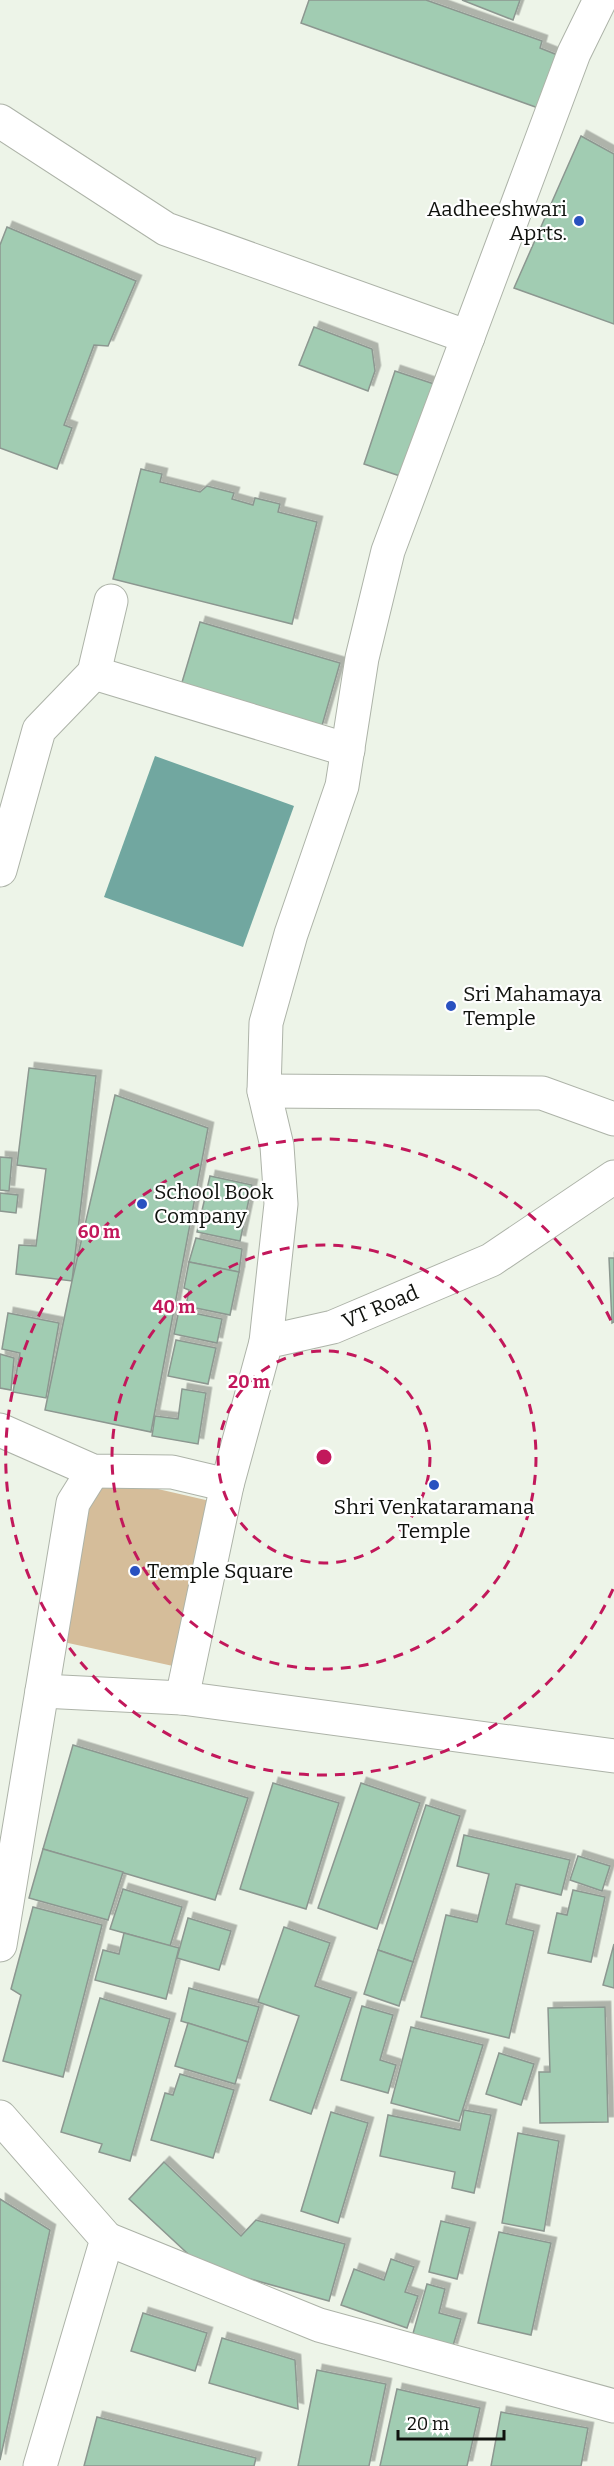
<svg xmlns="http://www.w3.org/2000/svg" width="614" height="2466" viewBox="0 0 614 2466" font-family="Bitter,serif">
	<defs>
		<filter id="shadow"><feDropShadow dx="5.5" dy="-5.5" stdDeviation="0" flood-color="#0004"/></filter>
	</defs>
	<rect width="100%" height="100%" fill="#edf4e8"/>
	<!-- green -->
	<polygon fill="#d5bd9a" points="97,1475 210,1501 173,1666 59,1641"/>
	<!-- water -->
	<polygon fill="#71a7a0" points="155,756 294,806 243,947 104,897"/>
	<!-- building -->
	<g fill="#a1ccb2" stroke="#8c9790" stroke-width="1.5" filter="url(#shadow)">
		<polygon points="309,0 426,0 542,41 540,48 560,56 541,109 301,23"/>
		<polygon points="462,0 520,0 513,20"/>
		<polygon points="581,136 614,154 614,324 514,288"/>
		<polygon points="7,227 136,281 108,346 94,345 64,425 72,428 57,469 0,448 0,245"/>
		<polygon points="314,327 372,349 375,371 368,391 299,365"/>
		<polygon points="395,371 437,385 406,478 364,464"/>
		<polygon points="141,469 162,474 160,482 200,492 207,486 234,493 232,499 253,505 255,498 280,504 278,512 317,522 292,624 113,579"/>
		<polygon points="200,622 340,663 321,729 180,689"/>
		<polygon points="29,1068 96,1076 72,1281 16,1274 19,1245 36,1246 46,1169 17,1165"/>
		<polygon points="115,1095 208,1128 151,1432 45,1410 72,1281"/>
		<polygon points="0,1157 12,1158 9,1191 0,1190"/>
		<polygon points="210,1176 252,1185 240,1241 197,1232"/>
		<polygon points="0,1193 18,1195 16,1213 0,1211"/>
		<polygon points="196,1238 242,1249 239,1272 189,1262"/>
		<polygon points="609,1258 614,1258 614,1322 612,1323"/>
		<polygon points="189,1262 239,1272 230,1315 186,1306 189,1290 184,1288"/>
		<polygon points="179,1310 222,1319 217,1343 174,1334"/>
		<polygon points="8,1313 59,1323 46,1398 13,1392 20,1353 2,1349"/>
		<polygon points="176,1340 216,1348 208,1384 168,1376"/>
		<polygon points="0,1354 14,1358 11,1390 0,1388"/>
		<polygon points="182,1389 206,1393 198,1444 152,1436 155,1416 178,1419"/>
		<polygon points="73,1745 248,1798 215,1900 43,1849"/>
		<polygon points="273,1783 339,1803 306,1909 240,1889"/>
		<polygon points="361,1783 420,1803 377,1929 318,1908"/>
		<polygon points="426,1805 460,1816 413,1962 378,1950"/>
		<polygon points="464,1835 570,1860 561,1895 516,1884 506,1924 534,1931 509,2038 421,2017 446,1915 477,1922 489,1874 457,1866"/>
		<polygon points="43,1849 123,1872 108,1920 29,1898"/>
		<polygon points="578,1856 610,1866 602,1891 570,1880"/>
		<polygon points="123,1889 182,1907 170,1946 110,1929"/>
		<polygon points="573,1890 605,1897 591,1962 548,1953 557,1913 567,1915"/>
		<polygon points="33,1907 102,1925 63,2077 3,2061 21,1995 11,1989"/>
		<polygon points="188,1918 231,1931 219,1970 177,1958"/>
		<polygon points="284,1927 330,1943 315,1986 351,1998 311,2114 270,2100 299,2016 258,2002"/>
		<polygon points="124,1933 179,1948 166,1999 95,1980 103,1950 119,1954"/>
		<polygon points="614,1944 614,1988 603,1985"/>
		<polygon points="378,1950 413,1962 399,2006 364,1994"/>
		<polygon points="189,1988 259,2007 248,2042 181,2021"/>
		<polygon points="100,1998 170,2019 130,2161 99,2152 102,2144 61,2132"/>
		<polygon points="362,2006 393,2015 380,2060 396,2065 388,2093 341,2080"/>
		<polygon points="605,2007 608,2122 540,2123 539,2072 550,2072 548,2008"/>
		<polygon points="188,2023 248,2042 235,2084 175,2066"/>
		<polygon points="411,2027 483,2045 459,2121 391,2103"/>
		<polygon points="499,2053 534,2064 521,2105 486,2094"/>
		<polygon points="180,2074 234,2090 213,2158 151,2140 165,2093 173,2095"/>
		<polygon points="464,2110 491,2115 474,2193 452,2188 455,2172 380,2156 388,2115 460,2130"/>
		<polygon points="331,2112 368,2123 338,2223 301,2211"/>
		<polygon points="518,2133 559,2141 544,2231 502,2223"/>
		<polygon points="164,2162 241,2236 256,2220 345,2244 329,2301 200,2265 129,2199"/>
		<polygon points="0,2199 50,2230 0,2460"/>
		<polygon points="441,2221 470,2228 457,2279 429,2272"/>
		<polygon points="499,2232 551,2243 531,2335 478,2323"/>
		<polygon points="391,2259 414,2267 405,2292 418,2296 407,2328 341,2305 354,2269 384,2280"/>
		<polygon points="427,2284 445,2289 439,2313 461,2319 452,2349 412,2337"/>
		<polygon points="143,2313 207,2333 195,2371 131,2351"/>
		<polygon points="222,2338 295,2360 298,2409 209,2383"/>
		<polygon points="317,2370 386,2384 369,2466 298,2466"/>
		<polygon points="397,2389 480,2408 467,2466 380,2466"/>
		<polygon points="501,2412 588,2428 581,2466 491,2466"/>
		<polygon points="97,2417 256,2458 254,2466 84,2466"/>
	</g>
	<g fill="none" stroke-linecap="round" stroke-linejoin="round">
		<defs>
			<g id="minor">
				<polyline points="0,121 166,229 468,337"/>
				<polyline points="94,673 348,750"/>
				<polyline points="0,870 39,730 94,673 111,601"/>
				<polyline points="264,1091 542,1093 614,1119"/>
				<polyline points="266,1342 281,1204 277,1146 264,1091 266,1023 291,934 342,786 362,658 388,551 574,53 600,0"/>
				<polyline points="42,1691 182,1698 614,1756"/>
				<path id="s1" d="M 182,1698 L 227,1485 L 266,1342 L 333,1327 L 491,1260 L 614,1177"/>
				<polyline points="107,2239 319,2325 614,2406"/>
			</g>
			<g id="tertiary">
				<polyline points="0,1945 73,1503 93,1471"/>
				<polyline points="0,2117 107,2239 40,2466"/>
			</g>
			<polyline id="secondary" points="0,1430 93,1471 172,1472 227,1485"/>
		</defs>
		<!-- minor casing -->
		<use href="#minor" stroke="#adb3a8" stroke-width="35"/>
		<!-- tertiary casing -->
		<use href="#tertiary" stroke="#adb3a8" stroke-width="35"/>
		<!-- secondary casing -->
		<use href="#secondary" stroke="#adb3a8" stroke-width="35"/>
		<!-- minor -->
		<use href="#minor" stroke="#fff" stroke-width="33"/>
		<!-- tertiary -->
		<use href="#tertiary" stroke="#fff" stroke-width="33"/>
		<!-- secondary -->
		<use href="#secondary" stroke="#fff" stroke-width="33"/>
	</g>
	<!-- distance rings -->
	<g fill="none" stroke="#c2185b" stroke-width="3" stroke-dasharray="10 8">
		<circle cx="324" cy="1457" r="106"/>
		<circle cx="324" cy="1457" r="212"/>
		<path d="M613 1589A318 318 0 1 1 613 1325"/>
	</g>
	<!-- markers -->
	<g fill="#2951c0" stroke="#fff" stroke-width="2">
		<circle cx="579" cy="221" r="6"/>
		<circle cx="451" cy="1006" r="6"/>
		<circle cx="142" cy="1204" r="6"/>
		<circle cx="434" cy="1485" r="6"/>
		<circle cx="135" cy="1571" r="6"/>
	</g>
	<g text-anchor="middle" stroke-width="4.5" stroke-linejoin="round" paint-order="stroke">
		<!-- poi labels -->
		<g font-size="21" fill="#10120e" stroke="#fff" text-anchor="start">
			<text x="567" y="216" text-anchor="end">Aadheeshwari<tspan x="567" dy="24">Aprts.</tspan></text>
			<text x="463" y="1001">Sri Mahamaya<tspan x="463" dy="24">Temple</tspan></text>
			<text x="154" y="1199">School Book<tspan x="154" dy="24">Company</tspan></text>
			<text x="434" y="1514" text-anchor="middle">Shri Venkataramana<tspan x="434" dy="24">Temple</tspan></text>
			<text x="147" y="1578">Temple Square</text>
		</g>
		<!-- street labels -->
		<g font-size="21" fill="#10120e" stroke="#fff">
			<text dy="7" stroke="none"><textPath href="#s1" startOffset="486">VT Road</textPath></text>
		</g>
	</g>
	<circle cx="324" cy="1457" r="9" fill="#c2185b" stroke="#fff" stroke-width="3"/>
	<g font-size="18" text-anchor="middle" font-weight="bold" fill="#c2185b" stroke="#fff" stroke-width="4.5" stroke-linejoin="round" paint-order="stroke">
		<text x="99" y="1238">60 m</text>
		<text x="174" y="1313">40 m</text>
		<text x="249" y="1388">20 m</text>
	</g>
	<!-- scale -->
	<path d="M398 2430v9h106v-9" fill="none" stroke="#10120e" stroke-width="3"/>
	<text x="407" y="2430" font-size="18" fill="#10120e" stroke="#ffffff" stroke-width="4.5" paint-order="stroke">20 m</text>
</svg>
